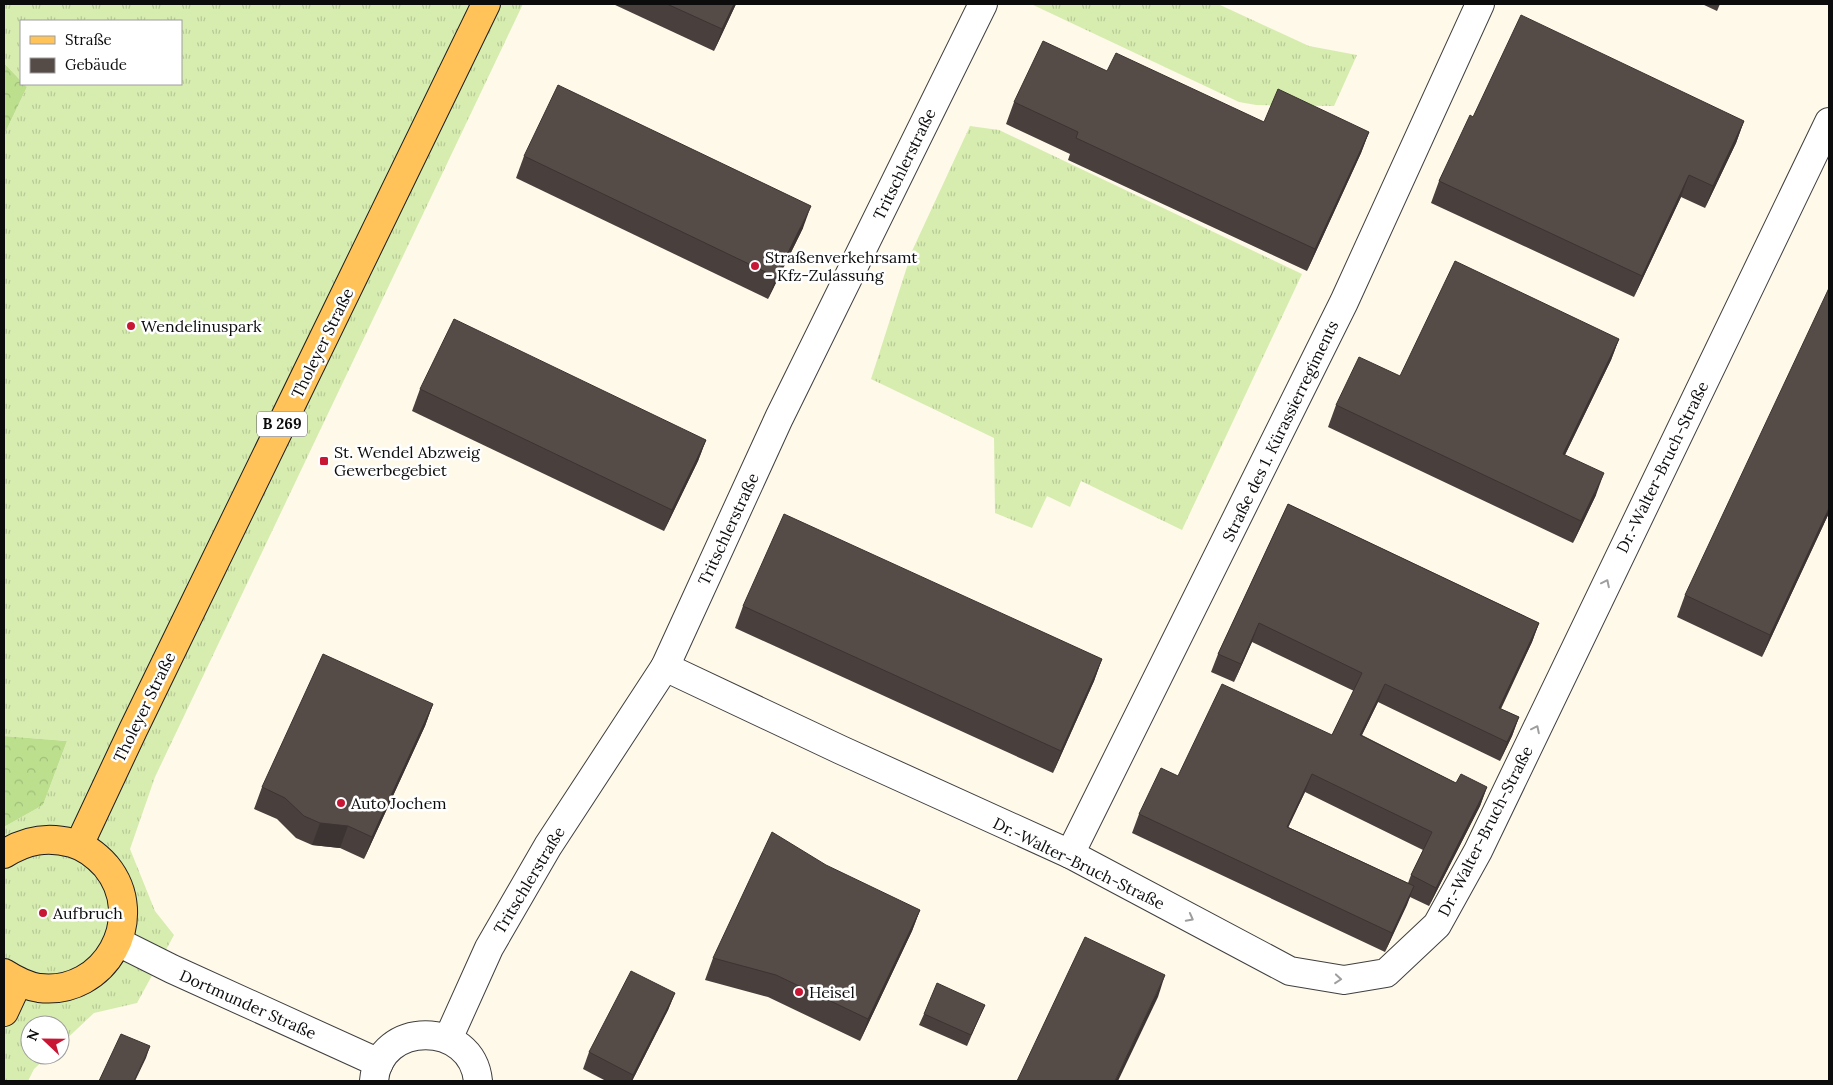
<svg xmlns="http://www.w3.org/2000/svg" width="1833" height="1085" viewBox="0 0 1833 1085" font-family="Lora,serif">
	<defs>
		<pattern id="grass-tufts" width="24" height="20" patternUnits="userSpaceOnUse" patternTransform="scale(1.25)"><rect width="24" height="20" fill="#d7edb0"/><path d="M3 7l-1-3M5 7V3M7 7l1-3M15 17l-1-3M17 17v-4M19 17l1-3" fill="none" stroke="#b7ca96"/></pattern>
		<pattern id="forest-crowns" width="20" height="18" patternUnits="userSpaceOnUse" patternTransform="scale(1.25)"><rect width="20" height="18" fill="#bcdf8e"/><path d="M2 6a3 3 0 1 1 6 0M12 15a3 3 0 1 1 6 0" fill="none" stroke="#a0be79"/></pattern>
	</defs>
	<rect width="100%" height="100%" fill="#fff9ea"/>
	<!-- grass -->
	<g fill="url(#grass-tufts)">
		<polygon points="4,4 523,4 155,777 130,849 155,911 174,935 137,1003 94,1013 60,1045 60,1025 30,1025 30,1055 49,1055 34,1069 28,1081 4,1081 4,827 43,805 67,741 4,736 4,135 27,87 24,84 181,84 181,21 21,21 21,81 4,63"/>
		<polygon points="1031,4 1218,4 1309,46 1357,55 1334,106 1256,105 1239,102"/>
		<polygon points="970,126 999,130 1302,274 1182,530 1081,481 1070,507 1047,496 1032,528 995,513 994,438 871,379 912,251"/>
	</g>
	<!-- forest -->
	<g fill="url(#forest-crowns)">
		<polygon points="4,63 21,81 21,84 24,84 27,87 4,135"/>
		<polygon points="4,736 67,741 43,805 4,827"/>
	</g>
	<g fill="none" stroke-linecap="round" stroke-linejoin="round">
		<defs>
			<g id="minor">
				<polyline points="665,667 841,750 1070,854 1290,971 1344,980 1386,973 1437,925 1478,851 1829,122"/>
				<polyline points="1070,854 1344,302 1480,4"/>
				<polyline points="118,942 172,969 379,1063"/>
				<polyline points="448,1039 489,948 548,846 665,667 779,418 983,4"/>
				<path d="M 374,1081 C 379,1020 472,1020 478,1081"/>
			</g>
			<g id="major">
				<polyline points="79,845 133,730 486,4"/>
				<path d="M 4,854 C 26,840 47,836 72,843 C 86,847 97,856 106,866 C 149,918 105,996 39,988 C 26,986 15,980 4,973"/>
				<polyline points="4,1012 18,982"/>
			</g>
		</defs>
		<!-- minor casing -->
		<use href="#minor" stroke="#3f3f3f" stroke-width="30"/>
		<!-- major casing -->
		<use href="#major" stroke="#1d1d1d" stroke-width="30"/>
		<!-- minor -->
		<use href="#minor" stroke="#fff" stroke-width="28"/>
		<!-- major -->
		<use href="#major" stroke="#ffc35a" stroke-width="28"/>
	</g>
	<!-- wall -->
	<g fill="#49403d" fill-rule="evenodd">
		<polygon points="613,4 736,4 714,51"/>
		<polygon points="1702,4 1720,4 1717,11"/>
		<polygon points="1107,71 1264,122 1369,132 1361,153 1307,271 1068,160 1070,154 1006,124 1014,102"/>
		<polygon points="1473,117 1744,121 1736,143 1705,208 1681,197 1634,297 1431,203 1439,181"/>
		<polygon points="524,156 803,228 768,299 516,178"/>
		<polygon points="1619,339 1611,360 1565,455 1596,495 1573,543 1328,427 1336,405 1400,376"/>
		<polygon points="420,389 706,440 698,461 664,531 412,411"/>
		<path d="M 1288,504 L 1539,623 L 1532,642 L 1501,709 L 1519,717 L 1512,736 L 1500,761 L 1378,702 L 1362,735 L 1456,783 L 1487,787 L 1480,806 L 1429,906 L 1410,897 L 1385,952 L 1132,833 L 1139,814 L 1178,776 L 1332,735 L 1354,691 L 1252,642 L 1234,682 L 1211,672 L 1218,654 ZM 1305,792 L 1423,850 L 1411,875 L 1408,883 L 1288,827 Z"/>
		<polygon points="1829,513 1762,657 1677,617 1685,595"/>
		<polygon points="743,606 1102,659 1094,681 1053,773 735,628"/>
		<polygon points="433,704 425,726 364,859 340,848 312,845 296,838 277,819 254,809 262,787"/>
		<polygon points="920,910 912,931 860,1041 768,997 705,980 713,958"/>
		<polygon points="675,993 668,1010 632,1081 606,1081 583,1069 589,1052"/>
		<polygon points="985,1005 980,1016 967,1046 919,1025 924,1014"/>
	</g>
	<!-- shaded-wall -->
	<g fill="#3c3432">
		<polygon points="734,4 736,4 714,51 722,29"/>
		<polygon points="1744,121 1736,143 1705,208 1713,186"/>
		<polygon points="1369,132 1361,153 1307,271 1315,249"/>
		<polygon points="1689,175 1681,197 1634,297 1642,276"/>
		<polygon points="811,206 803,228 768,299 776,277"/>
		<polygon points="1619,339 1611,360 1555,475 1563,454"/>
		<polygon points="706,440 698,461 664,531 672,510"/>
		<polygon points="1604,473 1596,495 1573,543 1581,521"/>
		<polygon points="1829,508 1829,513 1762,657 1770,635"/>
		<polygon points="1259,623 1252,642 1234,682 1241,664"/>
		<polygon points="1539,623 1532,642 1492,726 1499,708"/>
		<polygon points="1102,659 1094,681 1053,773 1061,751"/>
		<polygon points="1385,684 1378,702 1353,753 1360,735"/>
		<polygon points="433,704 425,726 364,859 372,837"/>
		<polygon points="1519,717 1512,736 1500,761 1507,742"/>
		<polygon points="1312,774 1305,792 1280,845 1287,827"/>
		<polygon points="1487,787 1480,806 1429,906 1436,888"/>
		<polygon points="320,823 348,826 340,848 312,845"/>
		<polygon points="1414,886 1407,905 1385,952 1392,933"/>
		<polygon points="920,910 912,931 860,1041 868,1019"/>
		<polygon points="1165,975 1158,997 1118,1081 1115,1081"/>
		<polygon points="675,993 668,1010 632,1081 631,1081 633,1075"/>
		<polygon points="150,1046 146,1058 135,1081 134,1081"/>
	</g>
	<!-- building -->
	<g fill="#554b47" stroke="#3c3432">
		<polygon points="667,4 734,4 722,29"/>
		<polygon points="1521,15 1744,121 1713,186 1689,175 1642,276 1439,181 1470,115 1473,117"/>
		<polygon points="1043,41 1107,71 1116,53 1264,122 1278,89 1369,132 1315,249 1076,138 1078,132 1014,102"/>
		<polygon points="558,85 811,206 776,277 524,156"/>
		<polygon points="1455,261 1619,339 1563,454 1604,473 1581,521 1336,405 1359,357 1400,376"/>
		<polygon points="1829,288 1829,508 1770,635 1685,595"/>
		<polygon points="454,319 706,440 672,510 420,389"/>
		<polygon points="1288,504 1539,623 1499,708 1519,717 1507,742 1385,684 1360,735 1456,783 1461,774 1487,787 1436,888 1411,875 1432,832 1312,774 1287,827 1414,886 1392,933 1139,814 1161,768 1178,776 1222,684 1332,735 1362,673 1259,623 1241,664 1218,654"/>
		<polygon points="784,514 1102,659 1061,751 743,606"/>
		<polygon points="323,654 433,704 372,837 348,826 320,823 304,816 285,798 262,787"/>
		<polygon points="772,832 826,865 920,910 868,1019 776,975 713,958"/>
		<polygon points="1085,937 1165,975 1115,1081 1017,1081"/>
		<polygon points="631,971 675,993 633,1075 589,1052"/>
		<polygon points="937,983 985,1005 971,1035 924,1014"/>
		<polygon points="121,1034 150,1046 134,1081 99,1081"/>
	</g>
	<!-- one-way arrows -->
	<defs><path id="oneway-chevron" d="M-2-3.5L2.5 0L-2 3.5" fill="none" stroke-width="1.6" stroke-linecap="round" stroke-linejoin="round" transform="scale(1.25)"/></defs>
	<g stroke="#9e9e9e">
		<use href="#oneway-chevron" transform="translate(1606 583) rotate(-64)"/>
		<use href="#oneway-chevron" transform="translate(1536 729) rotate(-64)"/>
		<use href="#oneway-chevron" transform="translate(1190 918) rotate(28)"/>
		<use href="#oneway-chevron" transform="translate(1338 979) rotate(5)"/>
	</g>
	<!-- markers -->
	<g fill="#c81735" stroke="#fff" stroke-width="2">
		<circle cx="755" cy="266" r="5"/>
		<circle cx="131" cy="326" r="5"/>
		<rect x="319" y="456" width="10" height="10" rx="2.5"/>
		<circle cx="341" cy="803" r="5"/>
		<circle cx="43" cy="913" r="5"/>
		<circle cx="799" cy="992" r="5"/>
	</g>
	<g text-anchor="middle" stroke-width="5" stroke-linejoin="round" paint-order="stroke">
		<!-- shield labels -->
		<rect fill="#fff" stroke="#555" stroke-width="1" x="257" y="411.5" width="50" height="25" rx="4"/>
		<g font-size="15" font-weight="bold" fill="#0c0c0c">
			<text x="282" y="429">B 269</text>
		</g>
		<!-- street labels -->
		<g font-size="16" fill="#0c0c0c" stroke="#fff">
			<text transform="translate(904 164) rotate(-64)" y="6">Tritschlerstraße</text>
			<text transform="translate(322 343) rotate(-64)" y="6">Tholeyer Straße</text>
			<text transform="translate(1280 431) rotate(-64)" y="6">Straße des 1. Kürassierregiments</text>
			<text transform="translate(1662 467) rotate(-64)" y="6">Dr.-Walter-Bruch-Straße</text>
			<text transform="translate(728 529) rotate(-65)" y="6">Tritschlerstraße</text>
			<text transform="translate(144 707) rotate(-64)" y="6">Tholeyer Straße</text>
			<text transform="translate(1485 831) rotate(-63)" y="6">Dr.-Walter-Bruch-Straße</text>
			<text transform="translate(1079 863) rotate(26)" y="6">Dr.-Walter-Bruch-Straße</text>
			<text transform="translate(529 880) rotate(-59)" y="6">Tritschlerstraße</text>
			<text transform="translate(248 1004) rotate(24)" y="6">Dortmunder Straße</text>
		</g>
		<!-- poi labels -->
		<g font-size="16" fill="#0c0c0c" stroke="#fff" text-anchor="start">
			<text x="765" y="263">Straßenverkehrsamt<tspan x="765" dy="18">- Kfz-Zulassung</tspan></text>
			<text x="141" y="332">Wendelinuspark</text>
			<text x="334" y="458">St. Wendel Abzweig<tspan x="334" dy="18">Gewerbegebiet</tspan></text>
			<text x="351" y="809">Auto Jochem</text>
			<text x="53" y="919">Aufbruch</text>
			<text x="809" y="998">Heisel</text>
		</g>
	</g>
	<!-- border -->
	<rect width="1833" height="1085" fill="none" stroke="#0c0c0c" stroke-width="10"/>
	<!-- legend -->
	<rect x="20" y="20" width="162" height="65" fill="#ffffff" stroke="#9e9e9e"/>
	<rect x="30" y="36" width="25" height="8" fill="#ffc35a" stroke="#9e9e9e"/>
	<text x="65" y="45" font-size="15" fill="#0c0c0c">Straße</text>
	<rect x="30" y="58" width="25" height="15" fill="#554b47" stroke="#9e9e9e"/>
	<text x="65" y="70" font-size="15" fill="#0c0c0c">Gebäude</text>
	<!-- north arrow -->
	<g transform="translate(45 1040) rotate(292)"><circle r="24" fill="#ffffff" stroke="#9e9e9e"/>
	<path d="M0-4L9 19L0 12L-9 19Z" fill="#c81735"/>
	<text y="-8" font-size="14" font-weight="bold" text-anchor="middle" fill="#0c0c0c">N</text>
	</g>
</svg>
